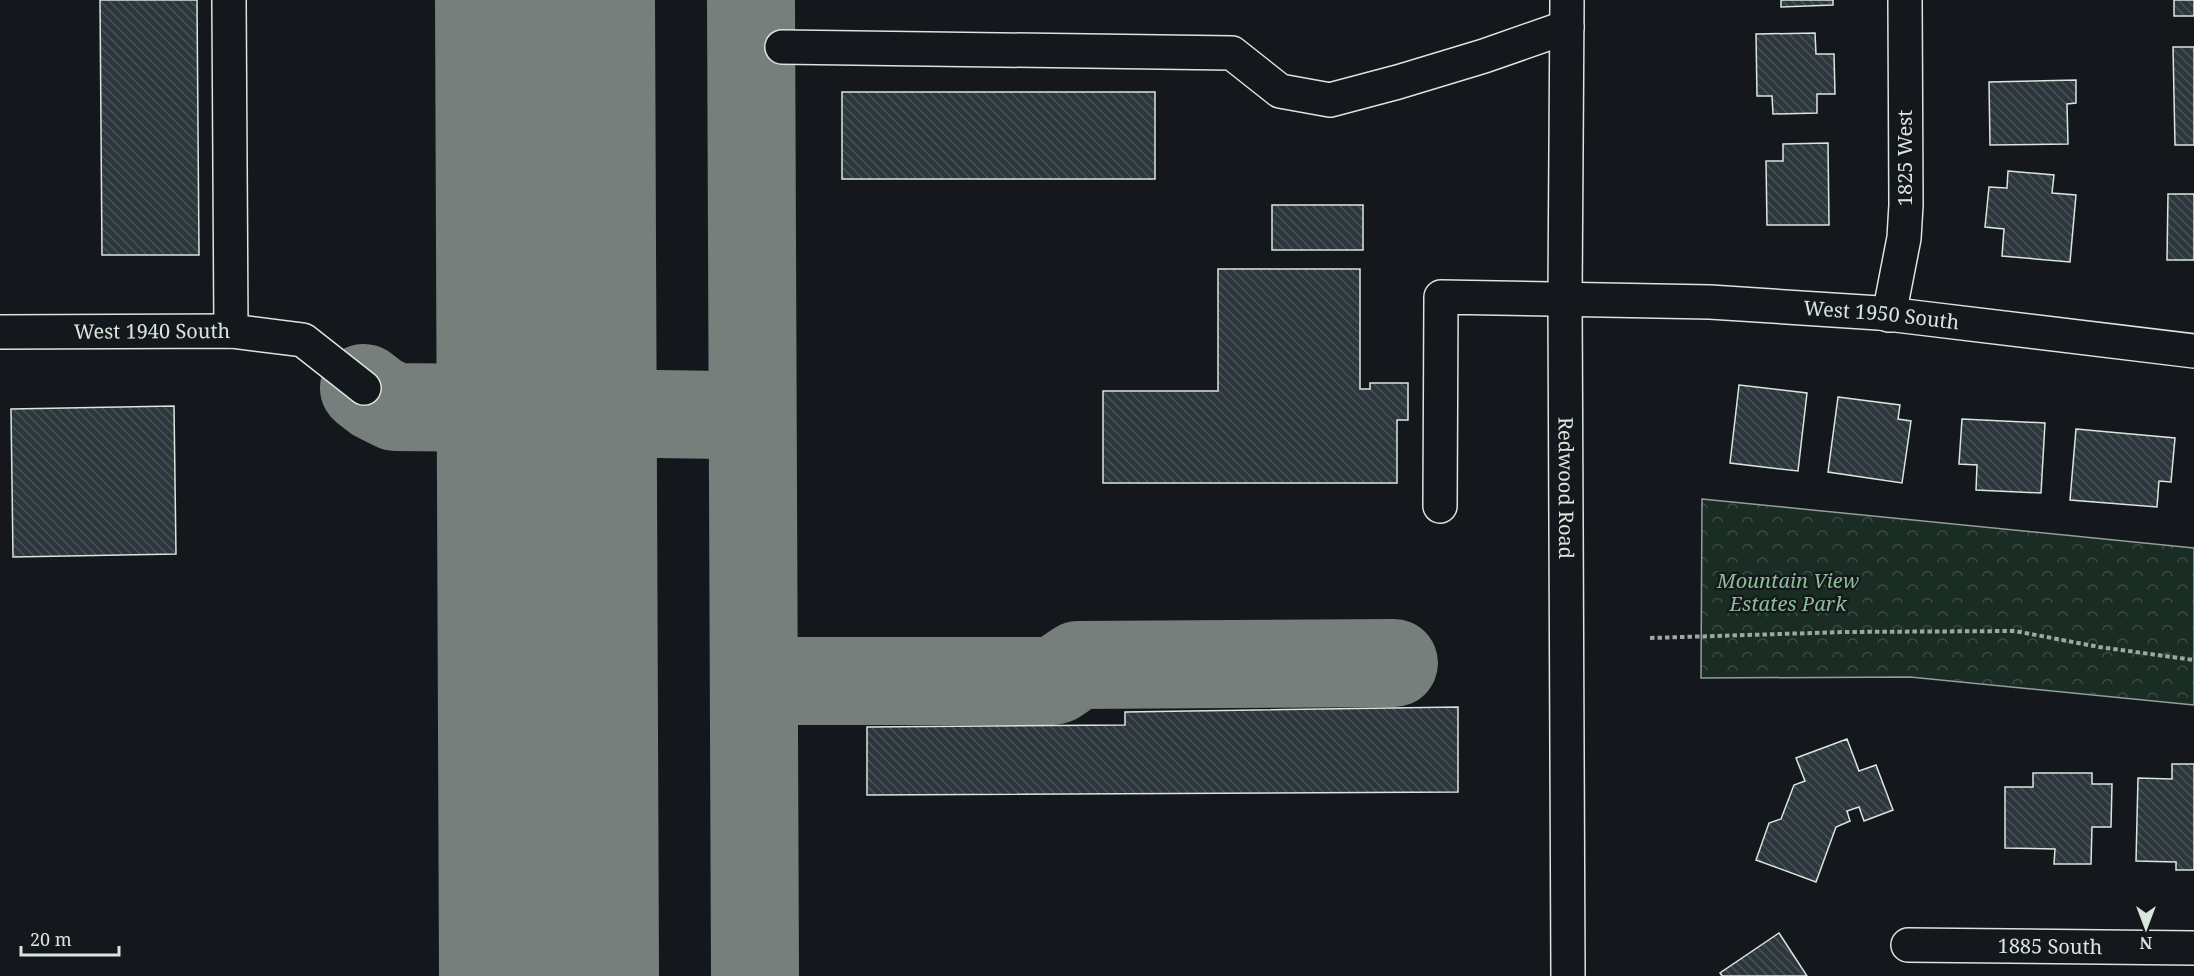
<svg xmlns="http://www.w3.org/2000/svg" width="2194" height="976" viewBox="0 0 2194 976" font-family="'Noto Serif',serif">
	<defs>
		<pattern id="park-crowns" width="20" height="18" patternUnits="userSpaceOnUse" patternTransform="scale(1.5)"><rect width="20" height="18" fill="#1a2d24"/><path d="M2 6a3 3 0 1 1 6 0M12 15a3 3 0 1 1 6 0" fill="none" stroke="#3b4b43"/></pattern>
		<pattern id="building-back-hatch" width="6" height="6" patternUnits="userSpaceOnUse" patternTransform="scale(1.5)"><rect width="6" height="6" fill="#2c363c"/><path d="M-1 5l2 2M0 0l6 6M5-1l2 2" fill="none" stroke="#4a5358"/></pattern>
	</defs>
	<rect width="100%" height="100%" fill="#14181c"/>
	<!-- park -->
	<polygon fill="url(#park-crowns)" stroke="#939e99" stroke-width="1.5" points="1702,499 2194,548 2194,705 1910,677 1701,678"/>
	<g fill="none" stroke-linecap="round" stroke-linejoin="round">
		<!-- taxiway -->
		<g stroke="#767f7c" stroke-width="88">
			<polyline points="751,0 755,976"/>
			<path d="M 547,341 C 554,373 562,400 595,413 L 721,415 C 735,413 748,406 752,391"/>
			<polyline points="364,388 377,398 395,407 493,408 509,401 523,390 537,367 547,341"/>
			<path d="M 493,408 C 527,417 539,448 547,478"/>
			<path d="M 754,653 C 757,669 766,678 782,681 L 1050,681 L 1056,680 L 1078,665 L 1394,663"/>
		</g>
		<!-- runway -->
		<polyline stroke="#767f7c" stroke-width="220" points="545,0 549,976"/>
	</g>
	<!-- building -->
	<g fill="url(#building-back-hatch)" stroke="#d8e6dc" stroke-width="1.5">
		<polygon points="100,0 197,0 199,255 102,255"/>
		<polygon points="1781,0 1833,0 1833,5 1781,7"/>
		<rect x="2174" y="0" width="20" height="16"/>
		<polygon points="1815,33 1816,54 1834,54 1835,94 1817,94 1817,113 1773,114 1772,96 1757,96 1756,34"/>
		<polygon points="2173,47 2194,47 2194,145 2175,145"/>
		<polygon points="2076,80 2076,103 2067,104 2068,144 1990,145 1989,82"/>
		<rect x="842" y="92" width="313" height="87"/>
		<polygon points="1828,143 1829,225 1767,225 1766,161 1783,161 1783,144"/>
		<polygon points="2008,171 2054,175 2052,193 2076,195 2070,262 2002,256 2004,229 1985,227 1989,187 2007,188"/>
		<polygon points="2168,194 2194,194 2194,260 2167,260"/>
		<rect x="1272" y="205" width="91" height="45"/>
		<polygon points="1218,269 1360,269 1360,389 1370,389 1370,383 1408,383 1408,420 1397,420 1397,483 1103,483 1103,391 1218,391"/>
		<polygon points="1739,385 1807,393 1798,471 1730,463"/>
		<polygon points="1838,397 1900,405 1898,419 1911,421 1902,483 1828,472"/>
		<polygon points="174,406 176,554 13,557 11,409"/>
		<polygon points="1962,419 2045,423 2041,493 1976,490 1977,465 1959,464"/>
		<polygon points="2076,429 2175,438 2171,482 2159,481 2157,507 2070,500"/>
		<polygon points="1458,707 1458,792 867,795 867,727 1125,725 1125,712"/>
		<polygon points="1847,739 1859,771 1876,765 1893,810 1864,821 1859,807 1847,811 1850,821 1836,827 1816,882 1756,860 1769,823 1781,819 1794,785 1805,781 1796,758"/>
		<polygon points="2172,764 2194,764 2194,870 2176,870 2176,862 2136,861 2138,778 2172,779"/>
		<polygon points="2033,773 2092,773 2092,784 2112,784 2111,827 2092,827 2091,864 2054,864 2055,849 2005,848 2005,787 2033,787"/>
		<polygon points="1779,933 1807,976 1722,976 1720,973"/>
	</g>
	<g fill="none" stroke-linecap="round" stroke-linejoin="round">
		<defs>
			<g id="minor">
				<polyline points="229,0 231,331"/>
				<polyline points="782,47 1232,53 1280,91 1330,100 1398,82 1484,56 1567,27"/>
				<polyline points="1889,315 1904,238 1906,205 1905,0"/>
				<path id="s1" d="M 0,332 L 231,331 L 303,340 L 364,388"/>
				<path id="s2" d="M 1440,506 L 1441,297 L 1710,302 L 1879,313 L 2194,351"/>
				<path id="s3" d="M 1908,945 L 2194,948"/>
			</g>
			<g id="major">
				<path id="s4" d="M 1567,0 L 1565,299 L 1568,976"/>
			</g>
		</defs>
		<!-- minor casing -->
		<use href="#minor" stroke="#d8e6dc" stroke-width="36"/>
		<!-- major casing -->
		<use href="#major" stroke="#d8e6dc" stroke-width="36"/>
		<!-- path -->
		<polyline stroke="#9da8a2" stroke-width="4" stroke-dasharray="4.5 3" stroke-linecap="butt" points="1650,638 1845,632 2015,631 2099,647 2194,660"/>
		<!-- minor -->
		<use href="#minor" stroke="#14181c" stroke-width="33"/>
		<!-- major -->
		<use href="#major" stroke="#14181c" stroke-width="33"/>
	</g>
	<g text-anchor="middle" stroke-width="4.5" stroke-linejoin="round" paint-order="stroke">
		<!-- street labels -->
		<g font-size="20" fill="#d8e6dc" stroke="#14181c">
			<text transform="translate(1905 158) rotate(-90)" y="7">1825 West</text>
			<text dy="7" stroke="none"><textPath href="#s2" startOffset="650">West 1950 South</textPath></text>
			<text dy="7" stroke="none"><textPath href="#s1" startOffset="152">West 1940 South</textPath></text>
			<text dy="7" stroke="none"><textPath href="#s4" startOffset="488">Redwood Road</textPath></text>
			<text dy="7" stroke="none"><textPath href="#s3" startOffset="142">1885 South</textPath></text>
		</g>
		<!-- park labels -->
		<g font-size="20" font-style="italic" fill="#8ac095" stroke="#14181c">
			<text x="1788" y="588">Mountain View<tspan x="1788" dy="23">Estates Park</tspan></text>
		</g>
	</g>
	<!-- north arrow -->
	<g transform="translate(2146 928) rotate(180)" stroke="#14181c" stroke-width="4.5" paint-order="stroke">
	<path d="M0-4.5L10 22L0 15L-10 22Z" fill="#d8e6dc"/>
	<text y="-9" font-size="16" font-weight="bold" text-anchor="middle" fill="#d8e6dc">N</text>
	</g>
	<!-- scale -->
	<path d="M21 946v9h98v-9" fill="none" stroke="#d8e6dc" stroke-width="3"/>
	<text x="30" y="946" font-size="18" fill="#d8e6dc" stroke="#14181c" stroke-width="4.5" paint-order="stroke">20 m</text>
</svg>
